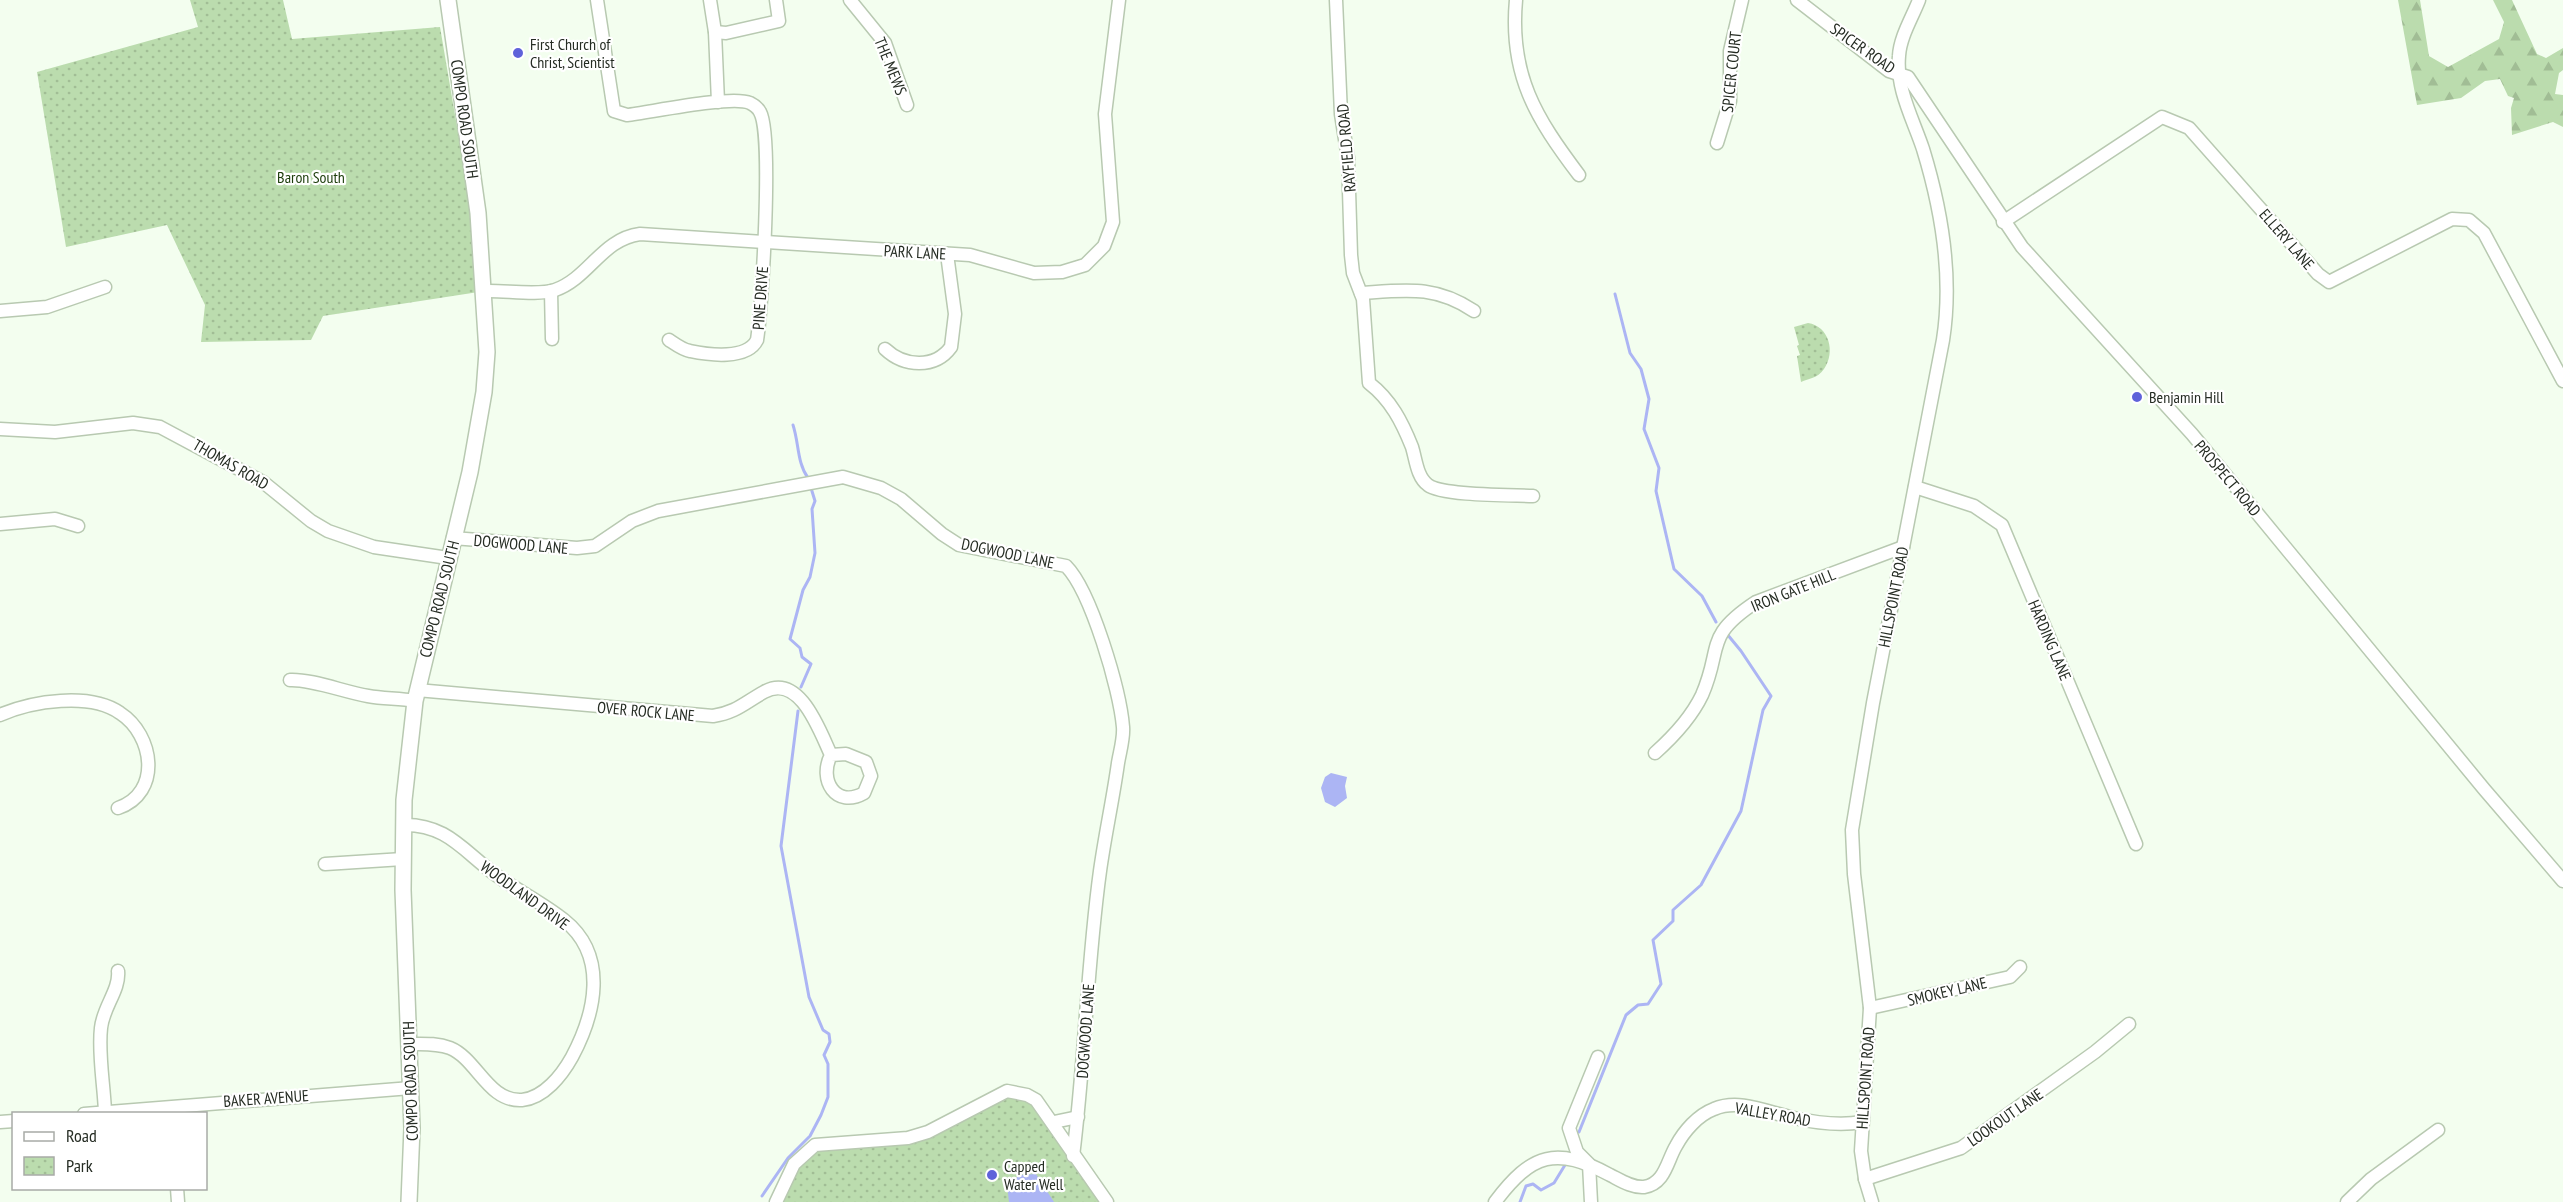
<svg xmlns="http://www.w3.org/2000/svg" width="2563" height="1202" viewBox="0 0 2563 1202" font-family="'PT Sans Narrow',sans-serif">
	<defs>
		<pattern id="forest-firs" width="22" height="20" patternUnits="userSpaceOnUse" patternTransform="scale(1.5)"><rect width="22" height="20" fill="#bbdcae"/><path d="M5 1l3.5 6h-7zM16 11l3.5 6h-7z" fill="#a1bd95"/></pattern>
		<pattern id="park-dots" width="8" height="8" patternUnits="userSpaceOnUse" patternTransform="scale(1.5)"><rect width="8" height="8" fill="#bbdcae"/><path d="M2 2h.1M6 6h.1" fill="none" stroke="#a1bd95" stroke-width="1.8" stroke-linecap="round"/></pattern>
	</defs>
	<rect width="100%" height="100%" fill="#f3feef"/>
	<!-- forest -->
	<polygon fill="url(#forest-firs)" points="2398,0 2420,0 2429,56 2448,67 2499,39 2504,22 2493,0 2512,0 2537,54 2546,58 2563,48 2563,70 2559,73 2555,94 2563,95 2563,127 2553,122 2512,135 2511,108 2514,98 2508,96 2500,79 2485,81 2461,98 2417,105"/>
	<!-- park -->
	<g fill="url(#park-dots)">
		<polygon points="190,0 283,0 292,39 440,27 485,291 323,316 311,340 201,342 205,305 167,225 66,247 37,72 198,27"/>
		<path d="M 1808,323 C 1829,326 1836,352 1824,369 C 1817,379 1809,378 1801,382 L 1797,356 L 1800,355 L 1797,346 L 1799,345 L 1794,327 Z"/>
		<polygon points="998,1094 1027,1095 1107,1202 776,1202 809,1149 908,1138"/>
	</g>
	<!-- water -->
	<g fill="#acb5f4">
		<polygon points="1331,773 1347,777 1345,786 1347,798 1335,807 1325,802 1321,788 1325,777"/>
		<polygon points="1036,1174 1054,1202 1009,1202 1007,1185 1020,1175"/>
	</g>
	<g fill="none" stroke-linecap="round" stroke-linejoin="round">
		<!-- stream -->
		<g stroke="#acb5f4" stroke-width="3">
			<polyline points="1615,294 1630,353 1641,369 1649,399 1644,429 1659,468 1656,491 1674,569 1702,596 1716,622"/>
			<path d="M 793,425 C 799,443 797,463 808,478"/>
			<polyline points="801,687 811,664 802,657 800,648 790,639 803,590 810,577 815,553 812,509 815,501 811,488"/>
			<polyline points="1579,1132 1626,1015 1638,1005 1648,1004 1661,984 1653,940 1673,921 1673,910 1701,885 1741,811 1763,710 1771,696 1741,651 1727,634"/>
			<polyline points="762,1196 788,1158 810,1136 821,1115 828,1097 828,1064 824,1055 830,1042 829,1034 823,1030 809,997 781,846 798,711"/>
			<polyline points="1520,1202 1526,1186 1533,1184 1541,1190 1554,1183 1565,1165"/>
		</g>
		<defs>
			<g id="minor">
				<path d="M 597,0 L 614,111 L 627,115 C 652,112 732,95 750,103 C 754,105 758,108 760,112 C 773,135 762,308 757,340 C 747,360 709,355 690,351 C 683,350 675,344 669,340"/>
				<polyline points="710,0 715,32 718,102"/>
				<polyline points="850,0 885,43 907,105"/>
				<path d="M 1336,0 L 1341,114 L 1348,158 L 1351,255 L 1353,273 L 1363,299 L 1369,383 C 1391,400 1402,422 1412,447 C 1416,460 1417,477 1428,485 C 1442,496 1513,495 1533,496"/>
				<path d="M 1516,0 C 1509,75 1536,118 1579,175"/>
				<polyline points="1797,0 1889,71 1908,77 2022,247 2192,434 2484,789 2563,881"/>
				<polyline points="715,32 726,33 779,21 776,0"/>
				<polyline points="1717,143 1730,101 1730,51 1742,0"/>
				<polyline points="2003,222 2162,117 2189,128 2318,274 2329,282 2452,219 2469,220 2484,233 2563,381"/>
				<path d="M 485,291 C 504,290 538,296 555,290 C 589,278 602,239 640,234 L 970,255 L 1034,273 L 1062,272 L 1085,265 L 1104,246 L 1113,222 L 1105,114 L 1119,0"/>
				<polyline points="551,291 552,339"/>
				<path d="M 1361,293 C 1406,290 1435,285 1474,311"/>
				<polyline points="0,311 47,307 105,287"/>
				<path d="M 885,349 C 904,367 935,369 951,347 L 955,314 L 947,254"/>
				<polyline points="0,429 55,432 133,423 160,427 263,482 311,521 328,531 374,547 448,558"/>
				<polyline points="1915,487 1974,506 2002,525 2136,844"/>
				<polyline points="0,524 55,519 78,526"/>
				<path d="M 453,538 L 577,548 L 595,546 L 632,521 L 658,511 L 843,477 L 881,488 L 901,499 L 942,534 L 959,545 L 1066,566 C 1091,591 1120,690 1123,727 C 1124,738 1120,751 1118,763 C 1113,799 1105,835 1100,871 C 1087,965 1085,1061 1073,1156"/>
				<path d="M 290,680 C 312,679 344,692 368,696 C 384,699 399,698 415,701"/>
				<path d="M 417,690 L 713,716 C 737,712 744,703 764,692 C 800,672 820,732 831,755 L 846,754 L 866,762 L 871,776 L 864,793 C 836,809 818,780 831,755"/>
				<path d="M 0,715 C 32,701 90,692 120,713 C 154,735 162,793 118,808"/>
				<path d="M 1655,753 C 1674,736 1691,718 1702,695 C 1723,647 1703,637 1756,602 L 1903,547"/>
				<path d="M 403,825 C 447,824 463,851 496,875 C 518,891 543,903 564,920 C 609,956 595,1014 572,1057 C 562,1075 544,1098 522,1100 C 488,1102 477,1059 450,1048 C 437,1043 423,1044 410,1044"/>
				<polyline points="325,864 403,859"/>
				<polyline points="1870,1008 2010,977 2020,967"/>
				<path d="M 105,1112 C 104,1085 98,1054 101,1028 C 103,1007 120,990 118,971"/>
				<polyline points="84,1114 411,1088"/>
				<polyline points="0,1122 14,1121"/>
				<polyline points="1054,1122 1078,1117"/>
				<polyline points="1865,1179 1961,1148 2095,1052 2129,1024"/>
				<polyline points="177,1188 178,1202"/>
				<polyline points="776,1202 794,1164 815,1145 908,1138 928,1132 1007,1091 1027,1095 1036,1100 1107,1202"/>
				<path d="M 1495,1202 C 1532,1153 1556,1146 1610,1175 C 1620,1180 1632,1188 1644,1187 C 1665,1184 1667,1161 1676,1146 C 1684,1131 1698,1115 1714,1109 C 1740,1098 1769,1113 1794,1118 C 1817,1123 1839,1126 1862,1122"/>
				<polyline points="1591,1202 1589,1164 1577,1152 1569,1128 1598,1057"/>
				<path d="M 1872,1202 L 1865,1179 L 1861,1151 L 1870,1008 L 1854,874 L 1852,830 L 1873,703 L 1943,340 C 1953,276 1942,211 1923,149 C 1913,119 1896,89 1899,56 C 1900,37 1912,18 1919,0"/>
				<polyline points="2347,1202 2371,1179 2438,1130"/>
			</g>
			<polyline id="major" points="409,1202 412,1128 403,890 404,800 415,701 470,472 484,392 487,352 478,213 448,0"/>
		</defs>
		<!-- minor casing -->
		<use href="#minor" stroke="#b8c9b1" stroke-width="15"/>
		<!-- major casing -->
		<use href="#major" stroke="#b8c9b1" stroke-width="18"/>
		<!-- minor -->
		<use href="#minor" stroke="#fff" stroke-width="12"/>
		<!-- major -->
		<use href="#major" stroke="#fff" stroke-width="15"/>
	</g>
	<!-- markers -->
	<g fill="#5f62da" stroke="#fff" stroke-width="2">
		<circle cx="518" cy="53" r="6"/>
		<circle cx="2137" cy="397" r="6"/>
		<circle cx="992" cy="1175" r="6"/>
	</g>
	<g text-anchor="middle" stroke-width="4.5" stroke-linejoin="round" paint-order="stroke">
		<!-- poi labels -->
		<g font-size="16" fill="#252c23" stroke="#fff" text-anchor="start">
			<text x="530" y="50">First Church of<tspan x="530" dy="18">Christ, Scientist</tspan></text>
			<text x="2149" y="403">Benjamin Hill</text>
			<text x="1004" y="1172">Capped<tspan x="1004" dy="18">Water Well</tspan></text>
		</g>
		<!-- street labels -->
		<g font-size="16" fill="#252c23" stroke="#fff">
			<text transform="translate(1863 48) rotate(35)" y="6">SPICER ROAD</text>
			<text transform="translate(891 66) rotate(68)" y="6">THE MEWS</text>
			<text transform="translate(1731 72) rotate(-84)" y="6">SPICER COURT</text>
			<text transform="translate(465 119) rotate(82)" y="6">COMPO ROAD SOUTH</text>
			<text transform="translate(1346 148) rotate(-95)" y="6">RAYFIELD ROAD</text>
			<text transform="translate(2287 239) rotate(49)" y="6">ELLERY LANE</text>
			<text transform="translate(915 252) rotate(3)" y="6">PARK LANE</text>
			<text transform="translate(760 298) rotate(-86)" y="6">PINE DRIVE</text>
			<text transform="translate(231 464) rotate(30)" y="6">THOMAS ROAD</text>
			<text transform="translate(2228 478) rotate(50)" y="6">PROSPECT ROAD</text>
			<text transform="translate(521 544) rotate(5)" y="6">DOGWOOD LANE</text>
			<text transform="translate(1008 553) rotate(12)" y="6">DOGWOOD LANE</text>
			<text transform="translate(1793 590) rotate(-22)" y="6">IRON GATE HILL</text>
			<text transform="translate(1893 597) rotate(-79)" y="6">HILLSPOINT ROAD</text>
			<text transform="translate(439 599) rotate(-76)" y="6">COMPO ROAD SOUTH</text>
			<text transform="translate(2050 640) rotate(67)" y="6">HARDING LANE</text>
			<text transform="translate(646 711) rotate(5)" y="6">OVER ROCK LANE</text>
			<text transform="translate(525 895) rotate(36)" y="6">WOODLAND DRIVE</text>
			<text transform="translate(1947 991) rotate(-13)" y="6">SMOKEY LANE</text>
			<text transform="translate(1085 1031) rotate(-86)" y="6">DOGWOOD LANE</text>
			<text transform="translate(1865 1078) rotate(-86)" y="6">HILLSPOINT ROAD</text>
			<text transform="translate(410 1081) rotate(-92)" y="6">COMPO ROAD SOUTH</text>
			<text transform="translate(266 1098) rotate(-4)" y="6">BAKER AVENUE</text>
			<text transform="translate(1773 1114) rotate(10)" y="6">VALLEY ROAD</text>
			<text transform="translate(2005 1117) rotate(-35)" y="6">LOOKOUT LANE</text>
		</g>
		<!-- park labels -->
		<g font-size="16" fill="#1b3c0a" stroke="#fff">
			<text x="311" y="183">Baron South</text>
		</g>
	</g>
	<!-- legend -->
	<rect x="12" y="1112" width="195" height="78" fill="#ffffff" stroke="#a8aba7" stroke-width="1.5"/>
	<rect x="24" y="1132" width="30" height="9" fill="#ffffff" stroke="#a8aba7" stroke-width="1.5"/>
	<text x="66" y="1142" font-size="18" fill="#252c23">Road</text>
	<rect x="24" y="1157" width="30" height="18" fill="url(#park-dots)" stroke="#a8aba7" stroke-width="1.5"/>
	<text x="66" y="1172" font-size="18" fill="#252c23">Park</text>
</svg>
